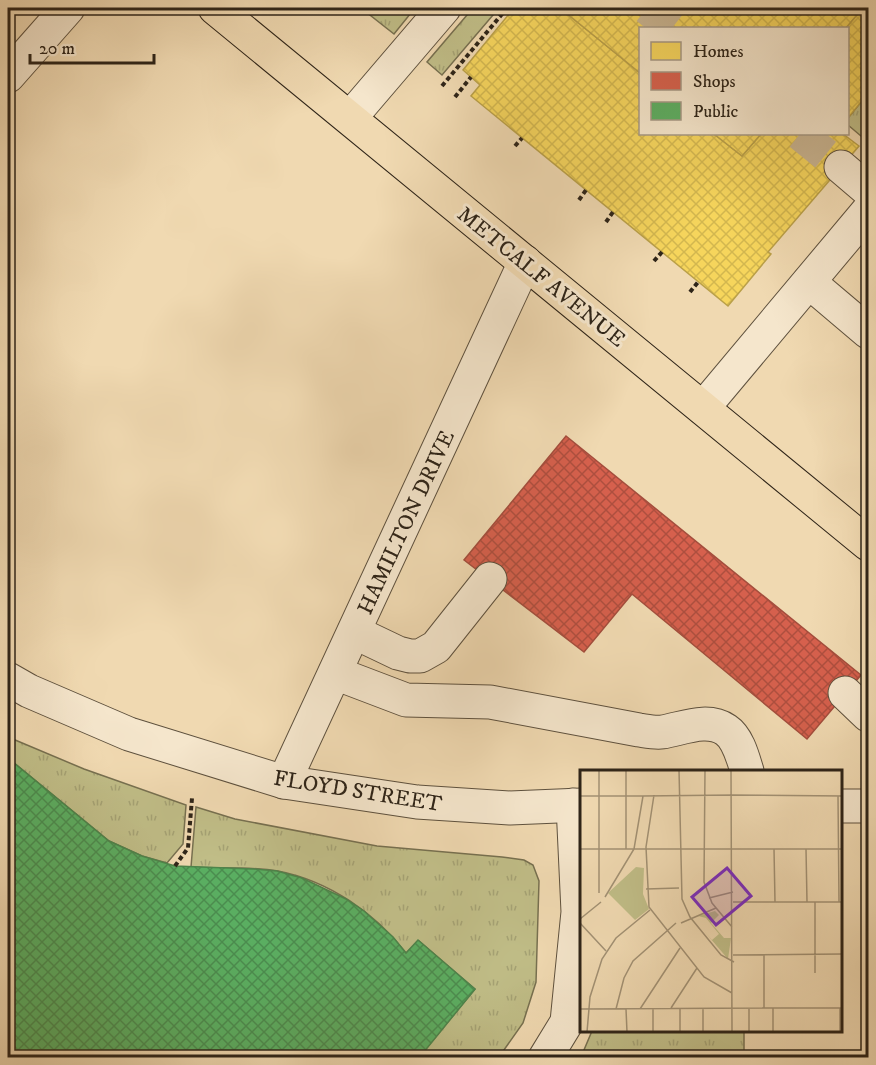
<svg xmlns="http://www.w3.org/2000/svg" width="876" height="1065" viewBox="0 0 876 1065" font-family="'IM FELL DW Pica',serif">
	<defs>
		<pattern id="grass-tufts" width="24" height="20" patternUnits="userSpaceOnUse" patternTransform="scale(1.5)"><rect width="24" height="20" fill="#c0bd87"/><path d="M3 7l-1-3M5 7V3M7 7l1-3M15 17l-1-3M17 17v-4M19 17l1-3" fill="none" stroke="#a5a274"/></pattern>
		<pattern id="homes-cross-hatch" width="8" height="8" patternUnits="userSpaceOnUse" patternTransform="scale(1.5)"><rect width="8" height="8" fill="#f6d55c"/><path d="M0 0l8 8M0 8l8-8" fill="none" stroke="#d3b74f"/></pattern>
		<pattern id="shops-cross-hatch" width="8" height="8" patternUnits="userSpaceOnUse" patternTransform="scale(1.5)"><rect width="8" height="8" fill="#d6604d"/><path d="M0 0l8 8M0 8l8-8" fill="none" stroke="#ae4f3f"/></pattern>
		<pattern id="public-cross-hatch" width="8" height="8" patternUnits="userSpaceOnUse" patternTransform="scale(1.5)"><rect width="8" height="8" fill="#5aae61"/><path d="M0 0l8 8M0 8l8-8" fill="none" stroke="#4b8d4f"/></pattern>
	</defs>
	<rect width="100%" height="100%" fill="#f0d9b1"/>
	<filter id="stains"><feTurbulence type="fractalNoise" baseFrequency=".00333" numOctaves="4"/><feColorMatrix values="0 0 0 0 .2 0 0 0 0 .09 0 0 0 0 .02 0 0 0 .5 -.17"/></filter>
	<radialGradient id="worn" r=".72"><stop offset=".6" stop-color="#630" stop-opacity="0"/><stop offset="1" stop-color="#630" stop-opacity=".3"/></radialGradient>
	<!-- grass -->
	<g fill="url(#grass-tufts)" stroke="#777050" stroke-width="1.5">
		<polygon points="361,8 415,8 394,34"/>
		<polygon points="473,8 499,8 442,75 427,62"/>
		<polygon points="865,97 868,100 868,142 848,125 848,118"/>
		<polygon points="8,737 84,769 186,805 183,844 167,863 142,856 109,841 8,758"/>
		<path d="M 196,807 L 235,819 L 377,846 L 502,857 L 524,860 L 533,865 L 539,881 L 536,982 L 523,1023 L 499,1057 L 419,1057 L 475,989 L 419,941 L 406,953 C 375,913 329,881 278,871 C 249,866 220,869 191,867 Z"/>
		<polygon points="592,1031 744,1031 744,1057 581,1057"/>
	</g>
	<!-- homes -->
	<g fill="url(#homes-cross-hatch)" stroke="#baa048" stroke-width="1.5">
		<polygon points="514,8 560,8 640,73 640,134 714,134 742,156 761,134 843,134 859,146 768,252 771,254 728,306 471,96 480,85 463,70"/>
		<polygon points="560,8 863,8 846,28 640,28 640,73"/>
		<polygon points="863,8 868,8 868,100 865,97 848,118 846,28"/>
		<polygon points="714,134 761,134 742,156"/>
	</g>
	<!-- shops -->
	<polygon fill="url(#shops-cross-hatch)" stroke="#a44e3d" stroke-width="1.5" points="566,436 861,675 807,739 632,594 584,652 464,560"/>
	<!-- public -->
	<polygon fill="url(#public-cross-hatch)" stroke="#4d854b" stroke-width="1.5" points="8,758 109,841 142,856 175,866 253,869 277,871 302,878 346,899 364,911 393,937 406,953 418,940 475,989 419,1058 8,1058"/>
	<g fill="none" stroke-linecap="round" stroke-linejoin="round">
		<!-- minor-tunnel -->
		<g stroke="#c9b592" stroke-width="33" stroke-dasharray="33 16" stroke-linecap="butt">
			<polyline points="647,8 672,28"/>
			<polyline points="800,134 841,167"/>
		</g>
		<defs>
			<g id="minor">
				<polyline points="8,76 68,8"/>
				<polyline points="350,118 444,8"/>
				<polyline points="841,167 868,190"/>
				<polyline points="809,282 868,332"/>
				<polyline points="703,408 868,211"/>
				<polyline points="354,632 398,653 410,656 420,656 436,647 490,579"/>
				<path d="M 335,673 L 406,700 L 490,702 L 639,730 C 646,731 655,733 662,732 C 682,729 707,717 726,730 C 738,738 743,758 747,771"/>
				<polyline points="8,679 29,691 129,734 284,782 417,802 510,808 582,805"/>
				<polyline points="845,693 868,715"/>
				<polyline points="284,782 525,262"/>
				<polyline points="842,806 868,806"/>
				<polyline points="545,1058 567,1022 578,912 573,805"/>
			</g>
			<polyline id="major" points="215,8 868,544"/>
		</defs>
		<!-- minor casing -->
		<use href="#minor" stroke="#5e513e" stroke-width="35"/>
		<!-- major casing -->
		<use href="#major" stroke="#2e2418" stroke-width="35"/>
		<!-- path -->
		<g stroke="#2e2418" stroke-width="4" stroke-dasharray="4.5 3" stroke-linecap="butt">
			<polyline points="442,86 507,8"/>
			<polyline points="455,97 471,77"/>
			<polyline points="515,146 522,138"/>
			<polyline points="579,200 586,190"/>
			<polyline points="606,222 613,212"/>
			<polyline points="654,261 662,252"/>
			<polyline points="690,292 698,282"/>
			<polyline points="175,866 188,848 192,798"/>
		</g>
		<!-- minor -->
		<use href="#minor" stroke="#f5e6cc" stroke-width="33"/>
		<!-- major -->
		<use href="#major" stroke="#f0d9b1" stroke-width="33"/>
	</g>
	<g text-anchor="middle" stroke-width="6" stroke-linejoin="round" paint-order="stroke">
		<!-- street labels -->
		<g font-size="22" fill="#2e2418" stroke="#f5e6cc">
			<text transform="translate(542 276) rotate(39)" y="8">METCALF AVENUE</text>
			<text transform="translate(405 522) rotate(-65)" y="8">HAMILTON DRIVE</text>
			<text transform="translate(358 790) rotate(9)" y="8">FLOYD STREET</text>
		</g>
	</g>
	<!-- overview -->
	<g transform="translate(580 770)">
		<rect width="262" height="262" fill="#f0d9b1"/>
		<path d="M 135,141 L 139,145 L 131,153 L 144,168 L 151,168 L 148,189 L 124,161 L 132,170 L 139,164 L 126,148 L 118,146 Z" fill="#c0bd87"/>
		<path d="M 56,97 L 64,98 L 63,124 L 69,139 L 55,150 L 28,123 Z" fill="#c0bd87"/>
		<path fill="none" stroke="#a29174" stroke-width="1.5" d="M 99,0 L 102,129 L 110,147 L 141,185 L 154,192M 125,0 L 124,112 L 132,133 L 152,157M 151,0 L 152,262M 74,25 L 66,77 L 69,137 L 124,207 L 152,223M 153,25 L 263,26M 0,26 L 63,26M 258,26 L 259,132M 0,79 L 263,79M 46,79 L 46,0M 194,79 L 195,132M 226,79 L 227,132M 66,119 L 99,118M 19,123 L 19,0M 25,127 L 54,79 L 63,26 L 153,25M 129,128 L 153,122M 153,132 L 263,132M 235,132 L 235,203M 0,149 L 21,132M 0,153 L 26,181M 101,153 L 136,138M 153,185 L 263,184M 73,238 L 73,262M 91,238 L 117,198M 123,238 L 123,262M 182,238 L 263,238M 184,238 L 184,185M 193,238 L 193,262M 260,238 L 260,262M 0,239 L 184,238M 36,239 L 44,208 L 53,191 L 96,153M 46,239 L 47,262M 60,239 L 100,178M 169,239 L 169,262M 7,262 L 10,227 L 22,189 L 36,168 L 70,140M 100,262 L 100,238"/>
		<path fill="#7b2cbf" fill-opacity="0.15" stroke="#7b2cbf" stroke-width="3" d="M 147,98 L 171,126 L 136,155 L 112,127 Z"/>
		<rect width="262" height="262" fill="none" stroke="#2e2418" stroke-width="3"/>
	</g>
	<!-- margin -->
	<rect width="876" height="1065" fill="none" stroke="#f0d9b1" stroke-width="30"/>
	<rect x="9" y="9" width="858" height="1047" fill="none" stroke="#2e2418" stroke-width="3"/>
	<rect x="15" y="15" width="846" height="1035" fill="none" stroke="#2e2418" stroke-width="1.5"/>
	<!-- legend -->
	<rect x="639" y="27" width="210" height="108" fill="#f5e6cc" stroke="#a59884" stroke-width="1.5"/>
	<rect x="651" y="42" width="30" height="18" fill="#f6d55c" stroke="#a59884" stroke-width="1.5"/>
	<text x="693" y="57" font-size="18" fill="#2e2418">Homes</text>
	<rect x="651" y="72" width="30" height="18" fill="#d6604d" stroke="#a59884" stroke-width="1.5"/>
	<text x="693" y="87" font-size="18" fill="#2e2418">Shops</text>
	<rect x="651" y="102" width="30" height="18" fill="#5aae61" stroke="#a59884" stroke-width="1.5"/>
	<text x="693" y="117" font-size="18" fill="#2e2418">Public</text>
	<!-- scale -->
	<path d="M30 54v9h124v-9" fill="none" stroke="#2e2418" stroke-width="3"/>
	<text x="39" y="54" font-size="18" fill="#2e2418" stroke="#f5e6cc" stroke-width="4.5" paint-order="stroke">20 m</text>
	<rect width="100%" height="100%" filter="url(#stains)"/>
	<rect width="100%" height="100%" fill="url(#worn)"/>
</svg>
